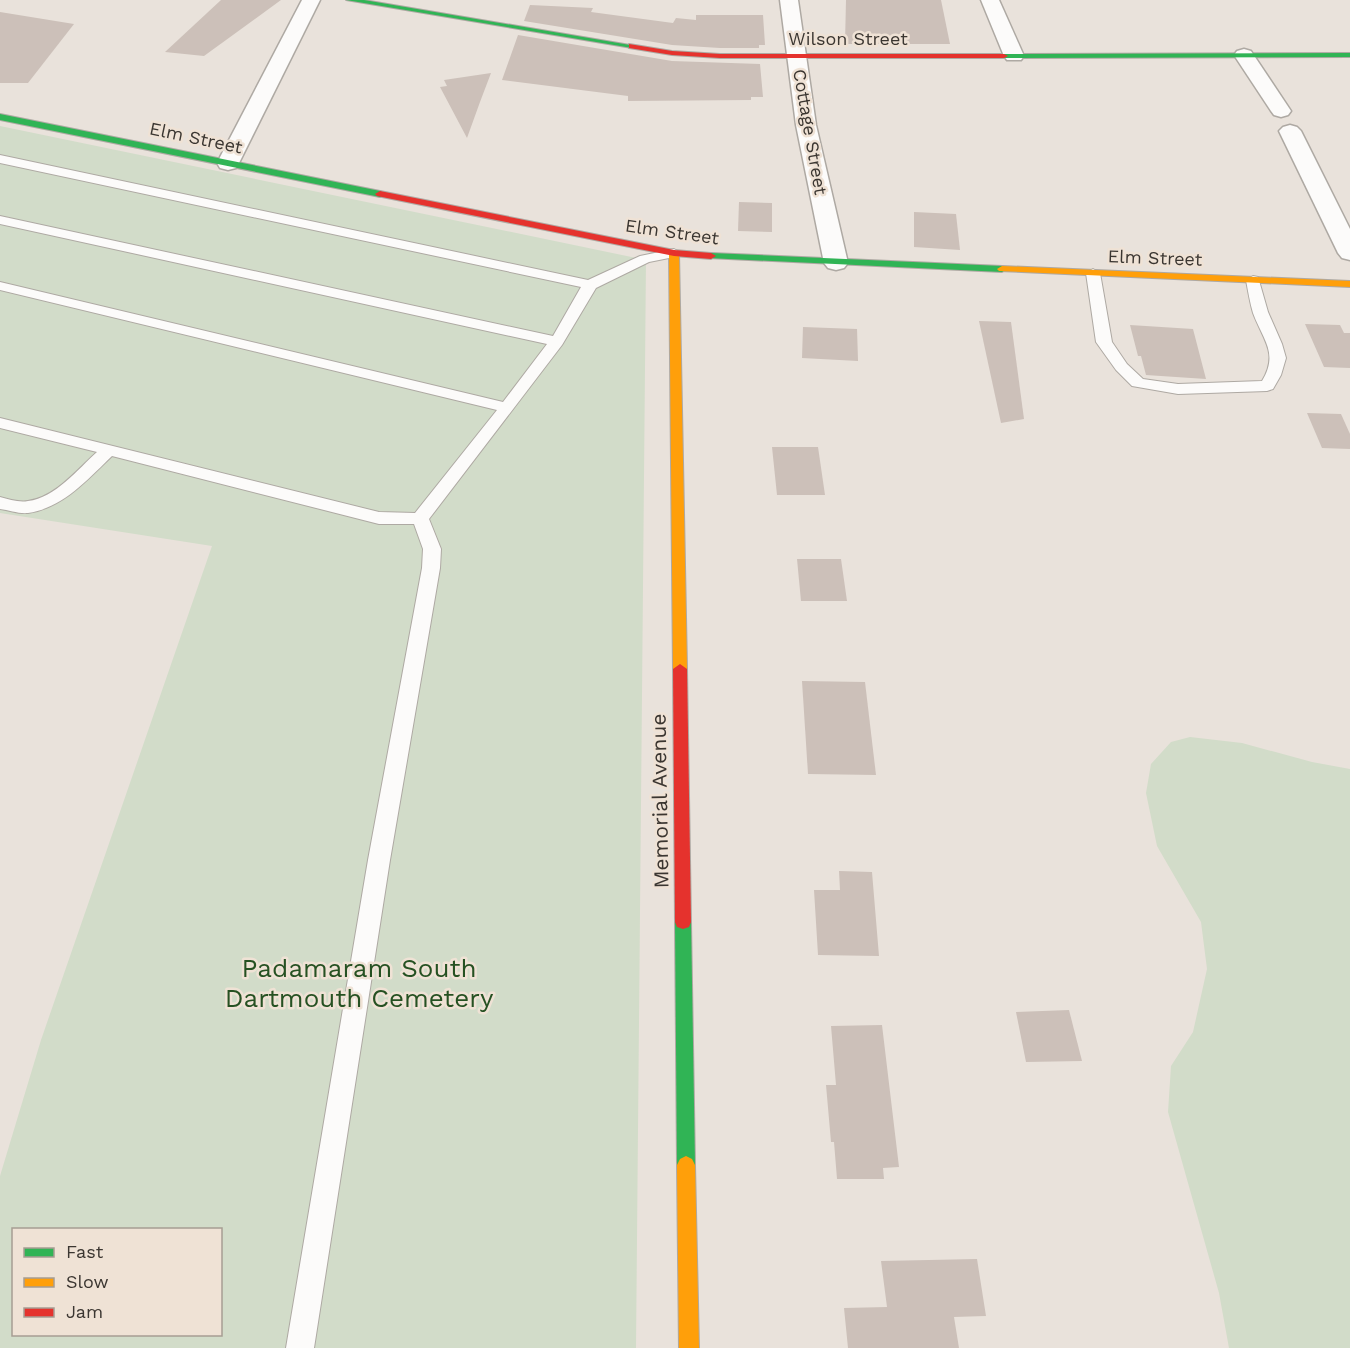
<svg xmlns="http://www.w3.org/2000/svg" width="1350" height="1348" viewBox="0 0 1350 1348" font-family="'Work Sans',sans-serif">
	<rect width="100%" height="100%" fill="#e9e2db"/>
	<!-- green -->
	<g fill="#d2dcc9" fill-rule="evenodd">
		<path d="M 0,126 L 646,260 L 636,1348 L 0,1348 L 0,1176 L 41,1040 L 212,546 L 0,513 ZM 14,1230 L 220,1230 L 220,1334 L 14,1334 Z"/>
		<polygon points="1190,737 1242,743 1312,762 1350,769 1350,1348 1229,1348 1219,1293 1168,1112 1171,1066 1193,1032 1207,969 1201,922 1157,846 1146,793 1151,764 1171,742"/>
	</g>
	<!-- building -->
	<g fill="#ccc0b9">
		<polygon points="221,0 281,0 204,56 165,52"/>
		<polygon points="846,0 941,0 950,44 845,44"/>
		<polygon points="530,5 593,8 591,12 673,23 676,18 696,20 696,15 763,15 765,45 759,45 759,48 720,48 672,45 524,21"/>
		<polygon points="0,12 74,24 28,83 0,83"/>
		<polygon points="518,35 672,61 760,64 763,97 751,97 751,100 628,101 628,96 502,80"/>
		<polygon points="491,73 480,102 467,138 440,87 447,86 444,80"/>
		<polygon points="739,202 772,203 772,232 738,231"/>
		<polygon points="914,212 956,214 960,250 914,247"/>
		<polygon points="979,321 1011,322 1024,419 1001,423"/>
		<polygon points="1305,324 1340,325 1344,333 1350,333 1350,368 1324,367"/>
		<polygon points="1130,325 1193,329 1206,379 1146,375 1141,356 1138,356"/>
		<polygon points="803,327 857,329 858,361 802,358"/>
		<polygon points="1307,413 1341,414 1350,434 1350,449 1322,448"/>
		<polygon points="772,447 818,447 825,495 777,495"/>
		<polygon points="797,559 841,559 847,601 801,601"/>
		<polygon points="802,681 865,682 876,775 808,774"/>
		<polygon points="839,871 872,872 879,956 818,955 814,890 840,890"/>
		<polygon points="1069,1010 1082,1061 1026,1062 1016,1012"/>
		<polygon points="882,1025 899,1167 883,1168 884,1179 837,1179 834,1142 831,1142 826,1085 836,1085 831,1026"/>
		<polygon points="977,1259 986,1316 954,1317 959,1348 848,1348 844,1308 887,1307 881,1261"/>
	</g>
	<g fill="none" stroke-linecap="round" stroke-linejoin="round">
		<defs>
			<g id="lane">
				<path d="M 0,155 L 588,280 L 640,256 L 674,249 L 681,253 L 679,256 L 649,262 L 596,288 L 562,345 L 429,519 L 441,549 L 440,568 L 390,860 L 314,1348 L 286,1348 L 368,860 L 422,568 L 423,549 L 414,524 L 379,524 L 112,456 C 88,479 63,508 28,513 C 19,514 9,510 0,509 L 0,497 C 9,499 19,503 28,501 C 55,498 78,469 97,452 L 0,428 L 0,418 L 379,512 L 415,513 L 497,410 L 0,290 L 0,282 L 503,402 L 547,344 L 0,224 L 0,216 L 553,336 L 581,287 L 0,163 Z"/>
				<path d="M 1093,269 L 1100,273 L 1112,342 L 1127,364 L 1143,379 L 1178,384 L 1262,381 C 1279,353 1263,340 1253,313 C 1250,303 1248,291 1246,280 L 1253,276 L 1258,277 L 1268,312 L 1282,344 L 1286,358 L 1281,375 L 1273,389 L 1267,391 L 1178,394 L 1132,386 L 1116,370 L 1096,342 L 1086,273 Z"/>
			</g>
			<g id="street">
				<polygon points="302,0 320,0 239,163 236,168 228,170 220,168 217,163"/>
				<polygon points="780,0 798,0 816,125 848,263 844,268 836,270 828,268 824,263 796,125"/>
				<polygon points="981,0 999,0 1024,56 1021,60 1007,60 1004,56"/>
				<polygon points="1244,49 1251,51 1291,111 1288,115 1281,117 1274,115 1271,111 1234,55 1237,51"/>
				<polygon points="1290,125 1297,127 1301,131 1350,229 1350,260 1342,258 1338,253 1279,131 1283,127"/>
			</g>
			<g id="fast">
				<polygon points="346,0 364,0 636,46 632,48"/>
				<polygon points="1350,53 1350,57 1004,58 1000,56 1004,54"/>
				<polygon points="0,114 380,191 385,194 380,197 0,120"/>
				<polygon points="711,253 1002,266 1007,269 1002,272 708,258 708,254"/>
				<polygon points="683,915 689,917 691,922 695,1165 692,1171 686,1174 680,1171 677,1165 675,922 677,917"/>
			</g>
			<g id="slow">
				<polygon points="674,250 679,253 687,669 680,674 673,669 669,253"/>
				<polygon points="1002,266 1350,281 1350,287 999,271 997,269"/>
				<polygon points="686,1156 692,1159 695,1165 699,1348 679,1348 677,1165 680,1159"/>
			</g>
			<g id="jam">
				<polygon points="629,44 672,51 720,54 1004,54 1008,56 1004,58 720,58 672,55 629,48"/>
				<polygon points="380,191 674,250 711,253 716,256 711,259 674,256 377,196 375,194"/>
				<polygon points="680,664 687,669 691,922 689,927 683,929 677,927 675,922 673,669"/>
			</g>
		</defs>
		<!-- lane casing -->
		<use href="#lane" stroke="#aea9a3" stroke-width="2"/>
		<!-- street casing -->
		<use href="#street" stroke="#aea9a3" stroke-width="3"/>
		<!-- fast casing -->
		<use href="#fast" stroke="#aea9a3" stroke-width="2"/>
		<!-- slow casing -->
		<use href="#slow" stroke="#aea9a3" stroke-width="2"/>
		<!-- jam casing -->
		<use href="#jam" stroke="#aea9a3" stroke-width="2"/>
		<!-- lane -->
		<use href="#lane" fill="#fcfbfa" fill-rule="evenodd"/>
		<!-- street -->
		<use href="#street" fill="#fcfbfa" fill-rule="evenodd"/>
		<!-- fast -->
		<use href="#fast" fill="#30b455" fill-rule="evenodd"/>
		<!-- slow -->
		<use href="#slow" fill="#ff9f0a" fill-rule="evenodd"/>
		<!-- jam -->
		<use href="#jam" fill="#e5322d" fill-rule="evenodd"/>
	</g>
	<g text-anchor="middle" stroke-width="5" stroke-linejoin="round" paint-order="stroke">
		<!-- far-street labels -->
		<g font-size="18" fill="#3b3631" stroke="#efe2d5">
			<text x="848" y="45">Wilson Street</text>
			<text transform="translate(810 132) rotate(80)" y="6">Cottage Street</text>
			<text transform="translate(196 138) rotate(12)" y="6">Elm Street</text>
			<text transform="translate(672 232) rotate(8)" y="6">Elm Street</text>
			<text transform="translate(1155 258) rotate(2)" y="6">Elm Street</text>
		</g>
		<!-- street labels -->
		<g font-size="21" fill="#3b3631" stroke="#efe2d5">
			<text transform="translate(660 801) rotate(-91)" y="7">Memorial Avenue</text>
		</g>
		<!-- near-park labels -->
		<g font-size="26" fill="#265122" stroke="#efe2d5">
			<text x="359" y="977">Padamaram South<tspan x="359" dy="30">Dartmouth Cemetery</tspan></text>
		</g>
	</g>
	<!-- legend -->
	<rect x="12" y="1228" width="210" height="108" fill="#efe2d5" stroke="#a79d93" stroke-width="1.5"/>
	<rect x="24" y="1248" width="30" height="9" fill="#30b455" stroke="#a79d93" stroke-width="1.5"/>
	<text x="66" y="1258" font-size="18" fill="#3b3631">Fast</text>
	<rect x="24" y="1278" width="30" height="9" fill="#ff9f0a" stroke="#a79d93" stroke-width="1.5"/>
	<text x="66" y="1288" font-size="18" fill="#3b3631">Slow</text>
	<rect x="24" y="1308" width="30" height="9" fill="#e5322d" stroke="#a79d93" stroke-width="1.5"/>
	<text x="66" y="1318" font-size="18" fill="#3b3631">Jam</text>
</svg>
